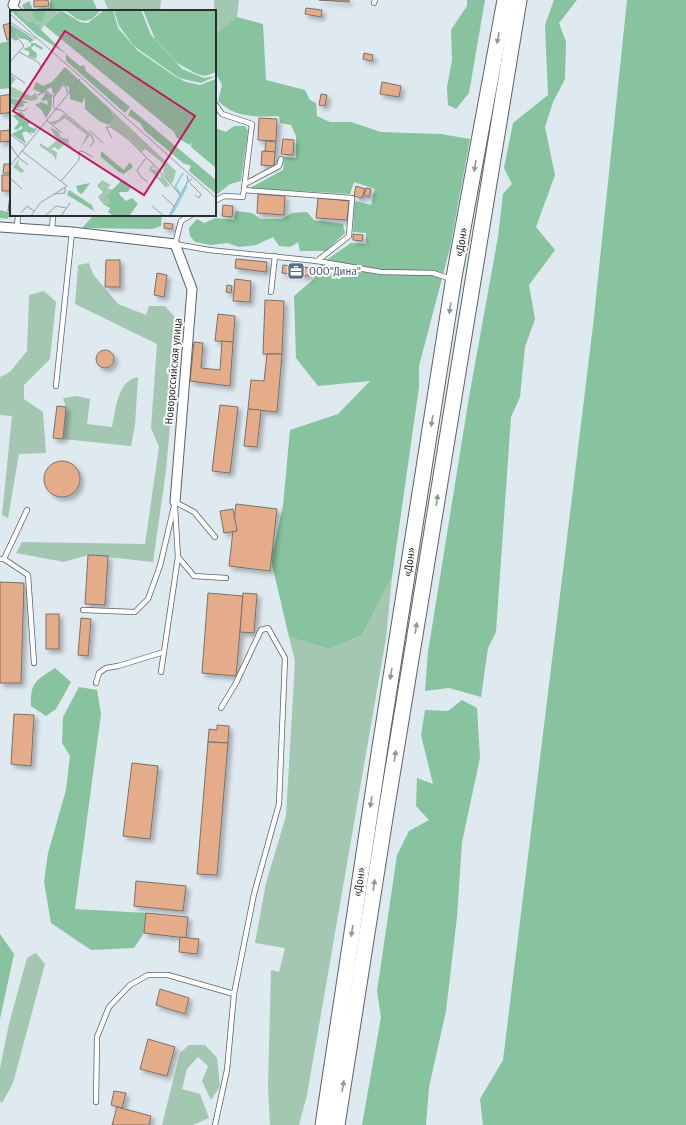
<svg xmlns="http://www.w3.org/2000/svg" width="686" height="1125" viewBox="0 0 686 1125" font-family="'Fira Sans Condensed',sans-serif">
	<defs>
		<filter id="shadow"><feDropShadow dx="3.5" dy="3.5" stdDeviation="2" flood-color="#0004"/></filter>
	</defs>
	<rect width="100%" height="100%" fill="#dfe9f0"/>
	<!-- green -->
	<g fill="#a3c7b0">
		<polygon points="104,0 161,0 160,11 109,11"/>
		<polygon points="214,0 239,0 237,17 215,34"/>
		<polygon points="89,263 93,274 118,304 146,315 149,306 165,306 179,322 166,471 153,562 88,555 64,562 16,553 22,542 145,544 159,447 151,428 157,344 75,304 78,265"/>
		<polygon points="44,291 56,302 50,359 24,385 24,399 43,412 46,453 19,454 8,518 2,515 12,416 0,415 0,377 10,372 27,351 29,295"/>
		<path d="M 138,377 L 135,425 L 131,446 L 63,439 L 66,407 L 63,398 L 77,396 L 90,399 L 87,424 L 112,427 C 116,409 117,381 138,377 Z"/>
		<polygon points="392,577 386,638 307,1095 299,1125 270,1125 268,1087 271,970 279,972 285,948 255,943 266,883 286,816 295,661 289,637 329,649 362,635"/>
		<polygon points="36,953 45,964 13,1083 2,1103 0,1101 0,1068 9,1024 27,958"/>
		<polygon points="189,1045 205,1045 217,1058 220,1086 211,1100 202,1081 208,1066 198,1057 187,1069 182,1089 200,1094 209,1118 193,1125 162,1125 180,1053"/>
	</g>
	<!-- forest -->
	<g fill="#86c39e">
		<polygon points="50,0 93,0 98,11 25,11 22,5 29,1 33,9 50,8"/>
		<polygon points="467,0 485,0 469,93 456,109 448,105 447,87 452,60 451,30 467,6"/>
		<polygon points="554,0 577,0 559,23 566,42 565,79 553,102 545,127 555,175 536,227 555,250 529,285 535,319 525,347 520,397 511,417 496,632 488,648 481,697 449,688 425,691 428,652 469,397 498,237 503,194 512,184 504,168 513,123 548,95 545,25"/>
		<polygon points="627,0 686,0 686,1125 483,1125 480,1099 503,1060 593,326"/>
		<path d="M 237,17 L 263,24 L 266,80 L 305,90 L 310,100 L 316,103 L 317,116 L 330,122 L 351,122 L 381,132 L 441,134 L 470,139 L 450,248 L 419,366 L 419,387 L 392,577 L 362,635 L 329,649 L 289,637 L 271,560 L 283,506 L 290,430 L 338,414 L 370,381 L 318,386 L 296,358 L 294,296 L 315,278 L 316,267 L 351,243 L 366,244 L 366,233 L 353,232 L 355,201 L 371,205 L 375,189 L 354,182 L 350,194 L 250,188 L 283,170 L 284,157 L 296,158 L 296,136 L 291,125 L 280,123 L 279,116 C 257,117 235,118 218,101 L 222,85 L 215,71 L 215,34 Z"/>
		<polygon points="11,41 11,88 0,89 0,43"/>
		<polygon points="234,126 245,126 248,131 241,181 230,184 215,196 215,128 226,132"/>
		<polygon points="0,210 11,213 11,215 7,219 0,218"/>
		<polygon points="236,211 252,213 261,219 282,219 292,213 307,212 314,220 343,224 345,233 326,251 300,251 298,242 290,247 279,246 273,237 256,245 239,247 227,243 211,245 195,242 190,236 189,228 197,219 204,223 216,218 234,220"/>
		<polygon points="94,215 162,215 161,226 152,229 82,228"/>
		<path d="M 55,668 L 71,682 L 56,709 L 46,716 L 31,706 C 30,683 36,680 55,668 Z"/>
		<polygon points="79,687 97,690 101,714 75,909 146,913 144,933 134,948 91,950 51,923 44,882 48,853 66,790 70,756 62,743 63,717"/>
		<polygon points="462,700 477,708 480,758 462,842 457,917 446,1011 429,1087 426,1125 362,1125 381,1017 377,991 397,855 409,831 429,820 416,806 417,778 433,784 421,735 425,710 448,711"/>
		<polygon points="0,934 14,954 0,1019"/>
	</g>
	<!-- building -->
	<g fill="#e4ac89" stroke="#7a716b" filter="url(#shadow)">
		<polygon points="34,0 48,0 49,6 34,7"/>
		<polygon points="319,0 349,0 349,2"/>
		<polygon points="306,8 322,10 321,17 305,14"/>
		<polygon points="11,23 11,40 7,40 3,25"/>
		<polygon points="364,53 373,55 372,61 363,59"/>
		<polygon points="382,82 401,86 399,97 380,94"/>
		<polygon points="11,94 11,112 0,114 0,96"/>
		<polygon points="321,94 327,95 325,106 319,105"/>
		<polygon points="259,118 277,119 276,141 258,140"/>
		<polygon points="10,130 11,141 0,142 0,131"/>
		<polygon points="283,139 294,140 293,155 281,154"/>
		<polygon points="266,141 276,142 275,152 265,151"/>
		<polygon points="262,151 275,152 274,166 261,165"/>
		<polygon points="4,164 11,164 11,173 3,173"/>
		<rect x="2" y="175" width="9" height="16"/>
		<polygon points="356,186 365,189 362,198 354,196"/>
		<polygon points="366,188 371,189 369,197 364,195"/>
		<polygon points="258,194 285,196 284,215 257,213"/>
		<polygon points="10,196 11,196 11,211 8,211"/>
		<polygon points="318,198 349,201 347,220 316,218"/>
		<polygon points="223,205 233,206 232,217 222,216"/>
		<polygon points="164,223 173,224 172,229 164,228"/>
		<polygon points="353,234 363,235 362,241 353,240"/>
		<polygon points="236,259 267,262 266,272 235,268"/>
		<polygon points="106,260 120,260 120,287 105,287"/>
		<polygon points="283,265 311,268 310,276 282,273"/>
		<polygon points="157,273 167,275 164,297 154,295"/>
		<polygon points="235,279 251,281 250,302 233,301"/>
		<polygon points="227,285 232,286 231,293 226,292"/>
		<polygon points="265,300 284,301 282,354 263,354"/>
		<polygon points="218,314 235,316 233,342 215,341"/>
		<polygon points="222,341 233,342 230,386 190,381 194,342 203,343 201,368 220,370"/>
		<circle cx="105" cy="359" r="9"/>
		<polygon points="267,354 282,354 277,412 248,409 251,380 264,381"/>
		<polygon points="220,405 238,407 230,473 212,471"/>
		<polygon points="57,406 66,407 63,439 53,438"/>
		<polygon points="248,409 261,410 257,447 244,446"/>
		<circle cx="62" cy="479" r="18"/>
		<polygon points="236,504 277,509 270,571 229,566"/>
		<polygon points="233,509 237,531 224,533 220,511"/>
		<polygon points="88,555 108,556 105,605 85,604"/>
		<polygon points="0,582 24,583 21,683 0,683"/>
		<polygon points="208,593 243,596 236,676 202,673"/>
		<polygon points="243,593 257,594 254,633 240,632"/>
		<rect x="46" y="614" width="13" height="35"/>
		<polygon points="81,618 91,619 88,656 78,655"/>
		<polygon points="14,714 34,715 31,766 11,764"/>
		<polygon points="217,725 229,726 228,743 208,742 209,729 217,730"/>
		<polygon points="208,742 228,743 217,875 197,874"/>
		<polygon points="132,763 158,766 150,839 123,836"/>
		<polygon points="136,881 186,886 183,911 134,906"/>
		<polygon points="146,913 188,917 186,938 144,933"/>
		<polygon points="180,937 199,939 197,954 179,952"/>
		<polygon points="160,989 189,998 185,1014 156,1005"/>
		<polygon points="148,1039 175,1047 167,1076 140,1069"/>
		<polygon points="114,1091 126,1093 122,1108 111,1105"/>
		<polygon points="117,1107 151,1116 149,1125 112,1125"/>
	</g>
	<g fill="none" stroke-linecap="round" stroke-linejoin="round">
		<defs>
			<g id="service">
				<polyline points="374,3 375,0"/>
				<polyline points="13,5 20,11"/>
				<polyline points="215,104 222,114 252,124 243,197 224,196 215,201"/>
				<polyline points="245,184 279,166 281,159"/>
				<polyline points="244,190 352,198 349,236 317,261"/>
				<polyline points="191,215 181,221 175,244 209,250 317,261 381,272 433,273 451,279"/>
				<polyline points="17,228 18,215"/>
				<polyline points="52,230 53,216"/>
				<polyline points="271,292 275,256"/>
				<polyline points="56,386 72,232"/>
				<polyline points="175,502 194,512 215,537"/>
				<polyline points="178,557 194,576 226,578"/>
				<polyline points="0,559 4,559 28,575 34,663"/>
				<polyline points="4,559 27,510"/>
				<polyline points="83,610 135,612 148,599 160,566 175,502"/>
				<polyline points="161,672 178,557 175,507"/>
				<polyline points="96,683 99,673 106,668 118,666 164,652"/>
				<polyline points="96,1102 97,1037 109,1007 130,985 148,975 168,975 234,994"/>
				<polyline points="215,1125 227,1070 234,994 254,894 279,804 285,658 268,628 261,630 236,683 221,708"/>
			</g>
			<g id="minor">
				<polyline points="13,5 15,0"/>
				<polyline points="0,227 72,232 175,244 192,289 175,502"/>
			</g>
			<g id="trunk">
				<polyline points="323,1125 380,747 454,277 505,0"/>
				<polyline points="337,1125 385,818 519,0"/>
			</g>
		</defs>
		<!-- service casing -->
		<use href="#service" stroke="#5b6369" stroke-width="6"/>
		<!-- minor casing -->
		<use href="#minor" stroke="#5b6369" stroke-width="11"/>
		<!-- trunk casing -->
		<use href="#trunk" stroke="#5b6369" stroke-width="17"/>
		<!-- service -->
		<use href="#service" stroke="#fff" stroke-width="4.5"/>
		<!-- minor -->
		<use href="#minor" stroke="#fff" stroke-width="9"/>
		<!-- trunk -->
		<use href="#trunk" stroke="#fff" stroke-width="15"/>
	</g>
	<!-- one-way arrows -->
	<defs><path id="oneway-solid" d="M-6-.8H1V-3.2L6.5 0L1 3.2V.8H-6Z"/></defs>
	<g fill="#959698">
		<use href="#oneway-solid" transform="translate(498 38) rotate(100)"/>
		<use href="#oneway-solid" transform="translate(475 166) rotate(100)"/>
		<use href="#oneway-solid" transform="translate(450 308) rotate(98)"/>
		<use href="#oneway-solid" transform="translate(432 421) rotate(99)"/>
		<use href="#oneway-solid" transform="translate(437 500) rotate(-81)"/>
		<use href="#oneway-solid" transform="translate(416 628) rotate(-81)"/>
		<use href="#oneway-solid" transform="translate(391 674) rotate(99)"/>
		<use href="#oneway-solid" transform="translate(395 756) rotate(-81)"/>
		<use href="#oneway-solid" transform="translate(371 802) rotate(99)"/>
		<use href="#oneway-solid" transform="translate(374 885) rotate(-81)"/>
		<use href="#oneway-solid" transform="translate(352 931) rotate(99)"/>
		<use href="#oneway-solid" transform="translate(343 1086) rotate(-81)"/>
	</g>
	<!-- icons -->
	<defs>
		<symbol id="office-square" viewBox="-11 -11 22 22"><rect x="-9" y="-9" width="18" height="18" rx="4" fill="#5c6f8a" stroke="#fff"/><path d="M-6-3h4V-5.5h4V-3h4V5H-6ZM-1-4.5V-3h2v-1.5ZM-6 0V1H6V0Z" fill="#fff"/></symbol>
	</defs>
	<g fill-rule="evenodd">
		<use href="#office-square" x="286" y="261" width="20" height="20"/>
	</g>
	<g text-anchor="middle" stroke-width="4" stroke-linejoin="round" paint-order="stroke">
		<!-- street labels -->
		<g font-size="11" fill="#2b2e31" stroke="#fff">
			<text transform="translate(461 242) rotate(-80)" y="4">«Дон»</text>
			<text transform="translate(173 371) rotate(-85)" y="4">Новороссийская улица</text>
			<text transform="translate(409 562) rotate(-81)" y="4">«Дон»</text>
			<text transform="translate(359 882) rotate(-81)" y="4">«Дон»</text>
		</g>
		<!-- service labels -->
		<g font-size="11" fill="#4e5e75" stroke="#fff" text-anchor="start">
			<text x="309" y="275">ООО"Дина"</text>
		</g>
	</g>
	<!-- overview -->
	<g transform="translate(10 10)">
		<rect width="206" height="206" fill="#dfe9f0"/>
		<path d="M 0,0 L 24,0 L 25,8 L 32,12 L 37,0 L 50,2 L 34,15 L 28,25 ZM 0,64 L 6,69 L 0,76 L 21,86 L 26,83 L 28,89 L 22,91 L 0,87 ZM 100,99 L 166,161 L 163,172 L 161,173 L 157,170 L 153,162 L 154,154 L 135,139 L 132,142 L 119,129 L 99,115 L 104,107 ZM 54,104 L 80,125 L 69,140 L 77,125 L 55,108 L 44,115 L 40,112 L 48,110 ZM 40,117 L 49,122 L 50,127 L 59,129 L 58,133 L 64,139 L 52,131 L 54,135 L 48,140 L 45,137 L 41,139 L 47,142 L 46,151 L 44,146 L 30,136 L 30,133 L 38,138 L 47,130 ZM 9,149 L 8,155 L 15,161 L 11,163 L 3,157 L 0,161 ZM 142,155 L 147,159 L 142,157 L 141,159 L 149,161 L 148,167 L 151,168 L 150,162 L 160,176 L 155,177 L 139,159 ZM 92,170 L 101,175 L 97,178 L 103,180 L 98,183 L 101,194 L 93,194 L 88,187 L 93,182 L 87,176 Z" fill="#a3c7b0"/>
		<path d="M 0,0 L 5,0 L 17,12 L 23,12 L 59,47 L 70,56 L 74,55 L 76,61 L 120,97 L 115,103 L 56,51 L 56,44 L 27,25 ZM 24,0 L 37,0 L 32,13 L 25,9 L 22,4 ZM 47,0 L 54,2 L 70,12 L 78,13 L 94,0 L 103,0 L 108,18 L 127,40 L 166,67 L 176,72 L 190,75 L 206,69 L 206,158 L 181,137 L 182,131 L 180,135 L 167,128 L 164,122 L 34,15 L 50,2 ZM 55,0 L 91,0 L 82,9 L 74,11 L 67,9 ZM 104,0 L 131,0 L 141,25 L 172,59 L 194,68 L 206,66 L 191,73 L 169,68 L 124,36 L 109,16 ZM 133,0 L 206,0 L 206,62 L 195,66 L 187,64 L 167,53 L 145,29 ZM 0,14 L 16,24 L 24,30 L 19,33 L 18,30 L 9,28 L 5,22 L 8,29 L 6,31 L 0,27 ZM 21,33 L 25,33 L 33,38 L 32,40 L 24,35 L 21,38 L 27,44 L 26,49 L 18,46 L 20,42 L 13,39 L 21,36 ZM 55,57 L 100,99 L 104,107 L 99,115 L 89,111 L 75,99 L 75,87 L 72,93 L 60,89 L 59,77 L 53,75 L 54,72 L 44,86 L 41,77 L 32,83 L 23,79 L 26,72 L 33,76 L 42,72 ZM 36,82 L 42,86 L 41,100 L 36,108 L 31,99 L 25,95 L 31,92 L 38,95 L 37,90 L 31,91 ZM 0,88 L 12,90 L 19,93 L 13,93 L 14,96 L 6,98 L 8,95 L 4,96 L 0,93 ZM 121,99 L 206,170 L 206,184 L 179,161 L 181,156 L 173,153 L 135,121 L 130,113 L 118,105 ZM 10,101 L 15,106 L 13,109 L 20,112 L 18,116 L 25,119 L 29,115 L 24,123 L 20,122 L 23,126 L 16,121 L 12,123 L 16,134 L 2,124 L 13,118 L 11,116 L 7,120 L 4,119 L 9,112 L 2,105 L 8,105 ZM 91,141 L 114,160 L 120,152 L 123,157 L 114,164 L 109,162 L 91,147 ZM 111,171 L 115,171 L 121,177 L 118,182 L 109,182 L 110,185 L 116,191 L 122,188 L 128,194 L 119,206 L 103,206 L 98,202 L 100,198 L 93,194 L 101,194 L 97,185 ZM 80,173 L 72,184 L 68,182 L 66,176 ZM 59,180 L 82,195 L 84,201 L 57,185 Z" fill="#86c39e"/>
		<path fill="none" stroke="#86dadd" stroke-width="2" d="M 170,183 L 165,177 L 173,163M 161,206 L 177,176"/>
		<path fill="none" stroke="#979ea4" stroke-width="1" d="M 0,4 L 206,188M 0,12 L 26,29M 0,18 L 14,36 L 0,52M 9,42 L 28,52 L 32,58M 0,63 L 15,73M 30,84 L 28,85 L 37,81 L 44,87 L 43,96 L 45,99M 44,87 L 53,75 L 57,78 L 57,83M 0,95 L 5,99 L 14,101 L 18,98M 45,99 L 51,100 L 81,125 L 84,131 L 80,137M 36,110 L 52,123M 96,117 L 101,117 L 118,129 L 150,161 L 170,185M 96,117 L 102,128M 79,120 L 93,133M 0,124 L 16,136M 0,135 L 8,147 L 18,155M 12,141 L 57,176 L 30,193 L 21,206M 136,148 L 127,160 L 131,167 L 138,172M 0,156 L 70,69M 177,165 L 178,171 L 191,184 L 189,188 L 185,185M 0,168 L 12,179M 51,171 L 69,150 L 69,142 L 72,141 L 83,147M 44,184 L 55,183 L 55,178M 152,185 L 165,197M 142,196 L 154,206M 11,203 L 17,196 L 24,201M 35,206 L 46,196 L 56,198M 51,206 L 60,193M 159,206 L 178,171 L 182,169"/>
		<path fill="#c2185b" fill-opacity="0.15" stroke="#c2185b" stroke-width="2" d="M 55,21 L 185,106 L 134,185 L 3,101 Z"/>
		<rect width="206" height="206" fill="none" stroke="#2b2e31" stroke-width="2"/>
	</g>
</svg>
